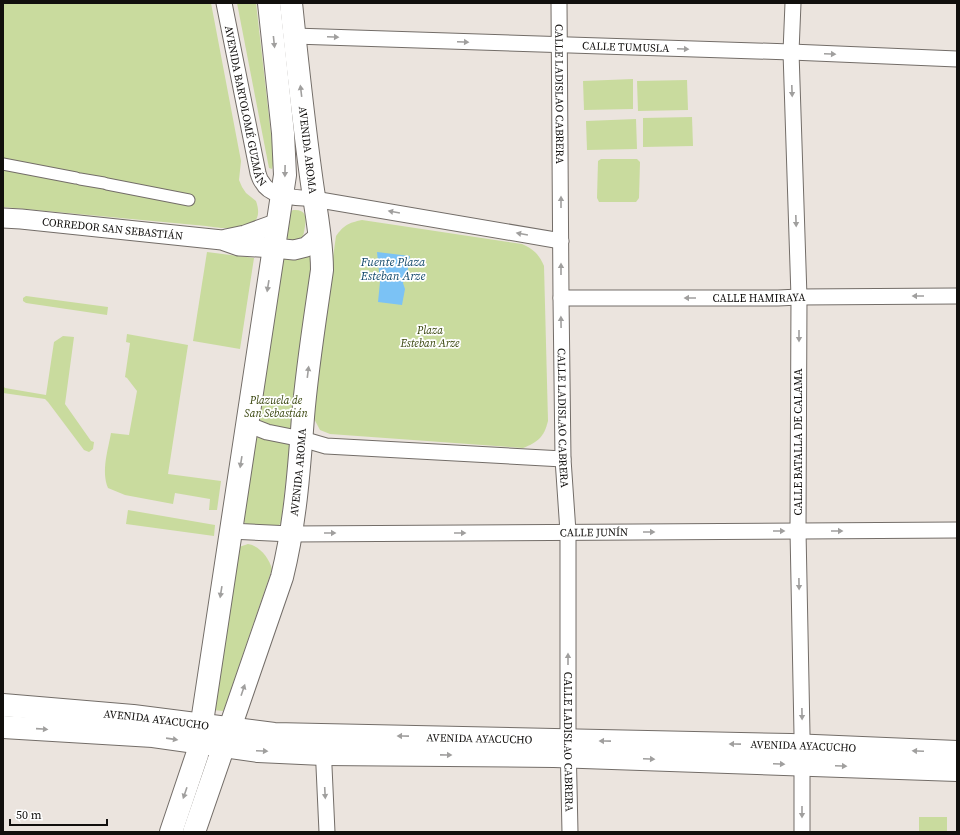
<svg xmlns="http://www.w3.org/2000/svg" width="960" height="835" viewBox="0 0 960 835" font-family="'Source Serif 4',serif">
	<rect width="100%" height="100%" fill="#ebe4de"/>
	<!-- green -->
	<g fill="#c9db9e">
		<path d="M 3,3 L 211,3 L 241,161 L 239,180 L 242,187 L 246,193 L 256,201 C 268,235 226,229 206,226 L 3,207 Z"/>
		<polygon points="237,3 256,3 274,160 272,169 269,168"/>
		<polygon points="633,79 633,109 584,110 583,81"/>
		<polygon points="687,80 688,110 638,111 637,81"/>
		<polygon points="692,117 693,146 643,147 643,118"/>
		<polygon points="636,119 637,149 587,150 586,121"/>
		<polygon points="601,159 637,159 640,162 639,198 636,202 599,202 597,198 598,161"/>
		<path d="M 293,210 C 305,209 307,216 305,226 C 304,232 304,237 299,240 L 291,240 L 286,238 L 290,212 Z"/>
		<path d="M 362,220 L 522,244 C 533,249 539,254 544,266 L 548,421 C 544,437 538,442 523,448 L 330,434 L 320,430 L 311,413 L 336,236 C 344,225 348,223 362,220 Z"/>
		<polygon points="207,252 254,258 240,349 193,341"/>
		<path d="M 311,253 L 313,272 L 291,427 L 289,429 L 267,427 L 258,419 L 281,257 C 293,259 300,259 311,253 Z"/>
		<polygon points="26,296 108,307 107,315 26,303 23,301 23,298"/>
		<path d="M 127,334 L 188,345 L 168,474 L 221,481 L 217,510 L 209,510 L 210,499 L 175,493 L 173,504 L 125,495 L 108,488 C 101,471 108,450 111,433 L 129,435 L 137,391 L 127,378 L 125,377 L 130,343 L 126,342 Z"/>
		<polygon points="63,336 74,337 65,404 91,441 94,442 93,449 89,452 84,450 48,402 45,399 3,393 3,386 5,388 46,395 54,342"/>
		<polygon points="255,434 286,442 290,445 281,523 277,527 247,525 243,521"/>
		<polygon points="128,510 215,525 214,536 126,524"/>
		<path d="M 248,544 C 260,546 269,558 272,569 L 225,707 L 223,711 L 213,710 L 239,547 Z"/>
		<rect x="919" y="817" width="28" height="15"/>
	</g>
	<!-- water -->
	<polygon fill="#7bc2f5" points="377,252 410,256 407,275 404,279 403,283 405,289 402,305 378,302 380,282"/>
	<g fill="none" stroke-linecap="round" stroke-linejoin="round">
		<defs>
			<g id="pedestrian">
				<polyline points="3,164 76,178"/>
				<polyline points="80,179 104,183"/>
				<polyline points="107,184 189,200"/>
			</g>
			<g id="minor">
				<path id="s1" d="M 224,3 L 258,173 C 259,176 260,180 262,182 C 271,199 298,197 314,199 L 561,241"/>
				<path id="s2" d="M 559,3 L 561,298 L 563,459 L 568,532 L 568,740 L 570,832"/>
				<polyline points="793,3 791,52 799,297 798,531 802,734 802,832"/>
				<path id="s3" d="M 294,36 L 791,52 L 957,59"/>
				<path id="s4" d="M 561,298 L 778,298 L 799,297 L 957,296"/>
				<polyline points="247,424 267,432 302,439 326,446 563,459"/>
				<path id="s5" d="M 230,531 L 291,534 L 957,530"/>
				<polyline points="323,745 327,832"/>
			</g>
			<g id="tertiary">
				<path id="s6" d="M 3,218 L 21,219 L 222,240 L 239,246 L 274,248 L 294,250 L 306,247 L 320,235"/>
				<polyline points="226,239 245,235 278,223"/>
			</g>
			<g id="primary">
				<path id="s7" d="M 3,705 L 133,716 L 274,734 L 791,745 L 957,752"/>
				<polyline points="3,727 153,736 258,751 323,754 554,756 957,770"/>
				<polyline points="171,832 197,755 285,175 283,133 269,3"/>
				<path id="s8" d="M 194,832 L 282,577 C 295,525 299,471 303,417 C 307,368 315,319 322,270 C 322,238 315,207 311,176 C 303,118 297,61 291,3"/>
			</g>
		</defs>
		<!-- pedestrian casing -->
		<use href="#pedestrian" stroke="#736d68" stroke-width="13"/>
		<!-- minor casing -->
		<use href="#minor" stroke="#736d68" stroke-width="17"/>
		<!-- tertiary casing -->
		<use href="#tertiary" stroke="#736d68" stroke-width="21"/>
		<!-- primary casing -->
		<use href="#primary" stroke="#736d68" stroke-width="24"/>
		<!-- pedestrian -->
		<use href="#pedestrian" stroke="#fff" stroke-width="11"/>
		<!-- minor -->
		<use href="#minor" stroke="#fff" stroke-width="15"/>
		<!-- tertiary -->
		<use href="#tertiary" stroke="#fff" stroke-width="19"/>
		<!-- primary -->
		<use href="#primary" stroke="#fff" stroke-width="22"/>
	</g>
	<!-- one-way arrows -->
	<defs><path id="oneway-solid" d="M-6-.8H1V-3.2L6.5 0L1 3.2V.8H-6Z"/></defs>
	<g fill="#a09f9e">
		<use href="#oneway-solid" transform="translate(333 37) rotate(2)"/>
		<use href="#oneway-solid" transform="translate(274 42) rotate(84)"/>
		<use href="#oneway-solid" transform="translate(463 42) rotate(2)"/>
		<use href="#oneway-solid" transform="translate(683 49) rotate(2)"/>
		<use href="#oneway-solid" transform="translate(830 54) rotate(2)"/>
		<use href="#oneway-solid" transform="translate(301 91) rotate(-97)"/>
		<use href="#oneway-solid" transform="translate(792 91) rotate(88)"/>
		<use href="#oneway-solid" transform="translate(285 171) rotate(91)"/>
		<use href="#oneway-solid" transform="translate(561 202) rotate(-90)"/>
		<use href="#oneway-solid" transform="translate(394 212) rotate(-170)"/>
		<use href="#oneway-solid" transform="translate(796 221) rotate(88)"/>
		<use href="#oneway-solid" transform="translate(522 234) rotate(-170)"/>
		<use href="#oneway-solid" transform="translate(561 269) rotate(-90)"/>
		<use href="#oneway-solid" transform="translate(268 286) rotate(99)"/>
		<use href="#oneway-solid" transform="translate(918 296) rotate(180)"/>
		<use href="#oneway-solid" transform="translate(690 298) rotate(-180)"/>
		<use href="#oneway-solid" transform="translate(561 322) rotate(-91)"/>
		<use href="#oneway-solid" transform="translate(799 336) rotate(90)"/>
		<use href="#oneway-solid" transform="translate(308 372) rotate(-83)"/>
		<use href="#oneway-solid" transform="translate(241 462) rotate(99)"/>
		<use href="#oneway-solid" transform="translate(779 531)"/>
		<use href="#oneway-solid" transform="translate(837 531)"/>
		<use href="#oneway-solid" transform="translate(649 532)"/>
		<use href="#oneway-solid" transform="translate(330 533)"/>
		<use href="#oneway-solid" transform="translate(460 533)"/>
		<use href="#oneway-solid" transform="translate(799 584) rotate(89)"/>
		<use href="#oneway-solid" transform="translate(221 592) rotate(99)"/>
		<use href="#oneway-solid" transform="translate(568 659) rotate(-90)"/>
		<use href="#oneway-solid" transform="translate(243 690) rotate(-71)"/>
		<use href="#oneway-solid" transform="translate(802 714) rotate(89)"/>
		<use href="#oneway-solid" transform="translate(42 729) rotate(4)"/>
		<use href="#oneway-solid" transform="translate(403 736) rotate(-179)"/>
		<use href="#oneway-solid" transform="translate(172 739) rotate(8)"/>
		<use href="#oneway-solid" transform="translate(605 741) rotate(-179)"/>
		<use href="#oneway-solid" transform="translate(735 744) rotate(-179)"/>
		<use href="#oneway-solid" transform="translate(262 751) rotate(3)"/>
		<use href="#oneway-solid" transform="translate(918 751) rotate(-177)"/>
		<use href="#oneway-solid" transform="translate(446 755) rotate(1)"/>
		<use href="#oneway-solid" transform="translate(649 759) rotate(2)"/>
		<use href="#oneway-solid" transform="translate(779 764) rotate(2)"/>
		<use href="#oneway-solid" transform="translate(841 766) rotate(2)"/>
		<use href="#oneway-solid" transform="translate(185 793) rotate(109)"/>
		<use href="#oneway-solid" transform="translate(325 793) rotate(87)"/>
		<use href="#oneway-solid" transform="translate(802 812) rotate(90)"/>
	</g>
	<g text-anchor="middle" stroke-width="3.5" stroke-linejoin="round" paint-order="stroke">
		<!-- street labels -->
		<g font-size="11" fill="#110f0d" stroke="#fff">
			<text dy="4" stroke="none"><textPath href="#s3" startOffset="332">CALLE TUMUSLA</textPath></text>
			<text dy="4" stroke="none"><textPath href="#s2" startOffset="91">CALLE LADISLAO CABRERA</textPath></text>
			<text dy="4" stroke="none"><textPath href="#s1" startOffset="105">AVENIDA BARTOLOMÉ GUZMÁN</textPath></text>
			<text transform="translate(308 150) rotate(83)" y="4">AVENIDA AROMA</text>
			<text dy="4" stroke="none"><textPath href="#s6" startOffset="110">CORREDOR SAN SEBASTIÁN</textPath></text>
			<text dy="4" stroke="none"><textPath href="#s4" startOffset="198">CALLE HAMIRAYA</textPath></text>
			<text dy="4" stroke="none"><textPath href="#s2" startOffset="415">CALLE LADISLAO CABRERA</textPath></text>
			<text transform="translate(798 442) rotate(-90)" y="4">CALLE BATALLA DE CALAMA</text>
			<text dy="4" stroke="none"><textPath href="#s8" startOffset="376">AVENIDA AROMA</textPath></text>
			<text dy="4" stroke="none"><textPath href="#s5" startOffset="364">CALLE JUNÍN</textPath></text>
			<text dy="4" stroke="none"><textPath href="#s7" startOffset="154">AVENIDA AYACUCHO</textPath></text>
			<text dy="4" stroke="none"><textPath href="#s7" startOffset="478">AVENIDA AYACUCHO</textPath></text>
			<text dy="4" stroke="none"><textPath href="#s2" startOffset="739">CALLE LADISLAO CABRERA</textPath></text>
			<text dy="4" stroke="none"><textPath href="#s7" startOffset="802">AVENIDA AYACUCHO</textPath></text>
		</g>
		<!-- park labels -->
		<g font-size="11" font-style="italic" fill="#36430a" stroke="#fff">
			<text x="430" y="334">Plaza<tspan x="430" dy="13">Esteban Arze</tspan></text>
			<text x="276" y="404">Plazuela de<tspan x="276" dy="13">San Sebastián</tspan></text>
		</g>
		<!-- water labels -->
		<g font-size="12" font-style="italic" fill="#13496b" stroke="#fff">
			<text x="393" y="266">Fuente Plaza<tspan x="393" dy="14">Esteban Arze</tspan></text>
		</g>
	</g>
	<!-- border -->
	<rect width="960" height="835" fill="none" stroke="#110f0d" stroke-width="8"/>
	<!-- scale -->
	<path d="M10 819v6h97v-6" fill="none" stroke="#110f0d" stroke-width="2"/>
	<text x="16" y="819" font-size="12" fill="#110f0d" stroke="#ffffff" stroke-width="3" paint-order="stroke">50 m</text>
</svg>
